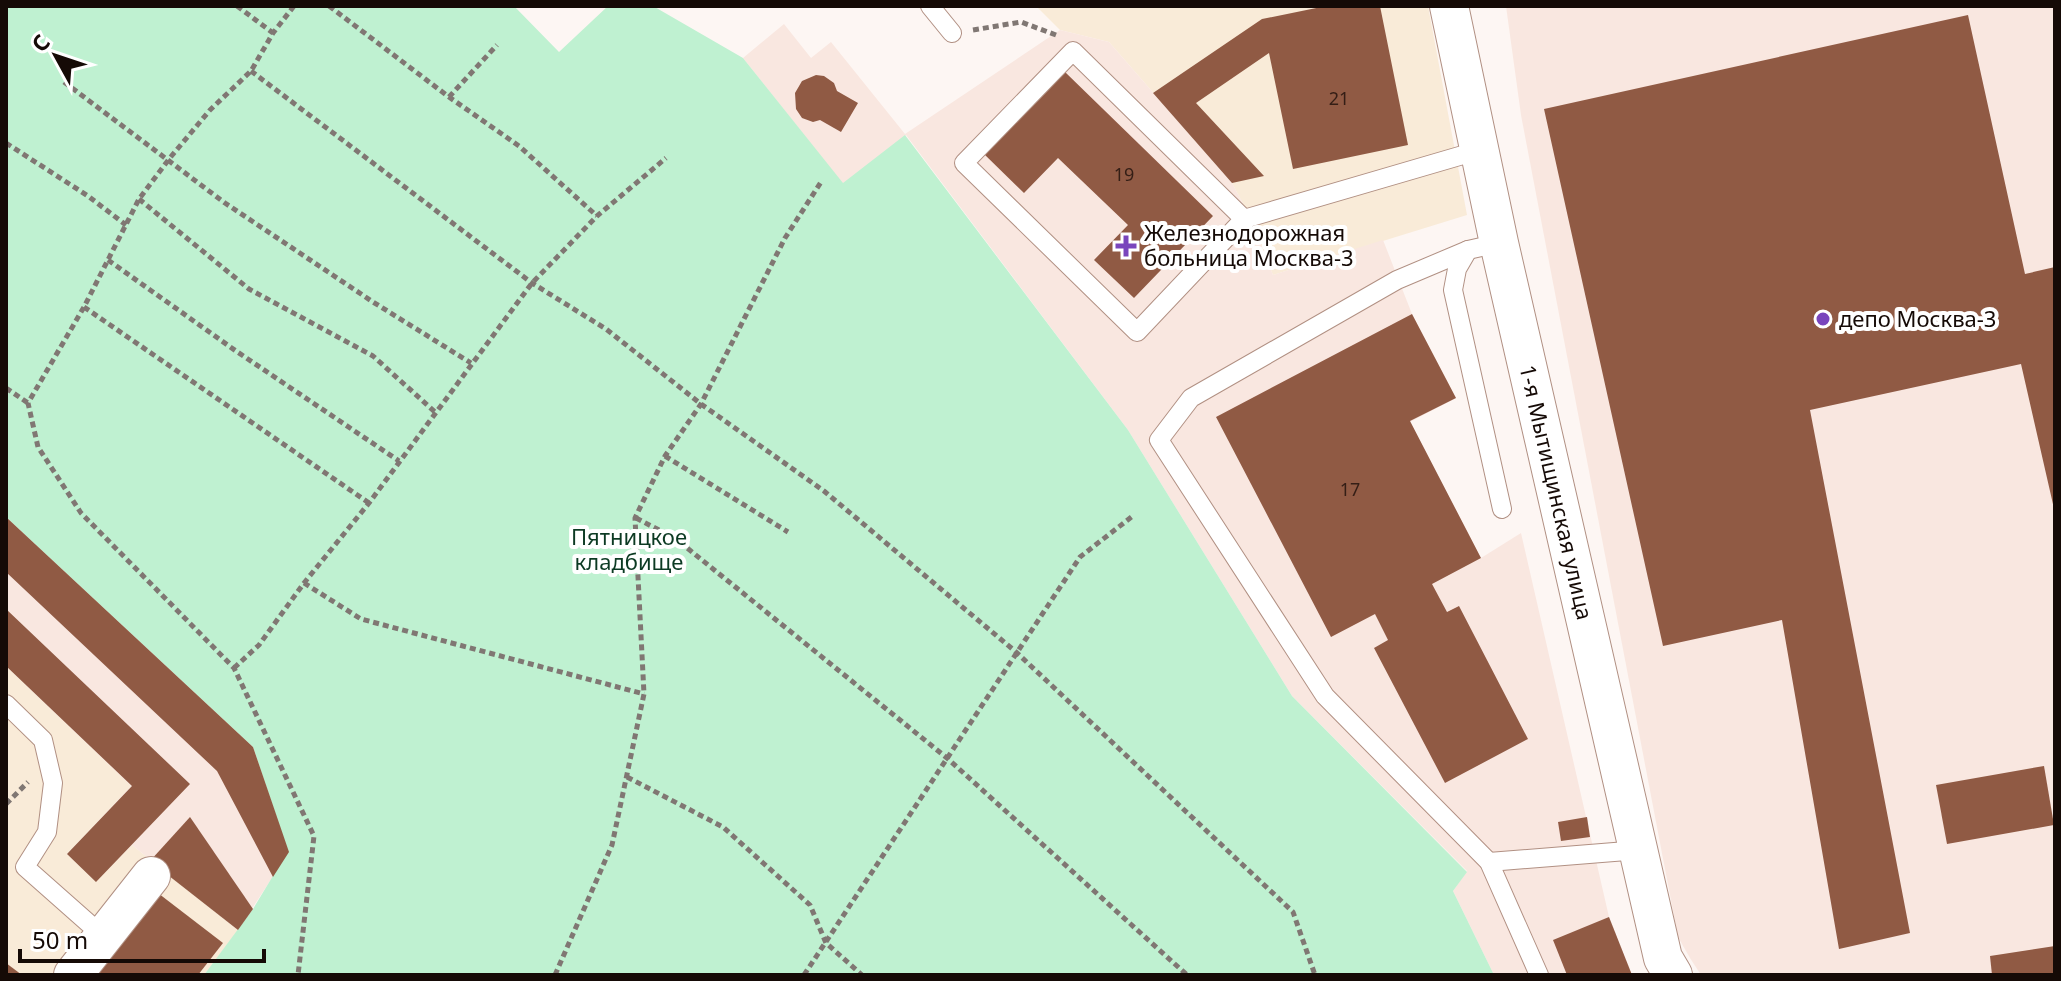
<svg xmlns="http://www.w3.org/2000/svg" width="2061" height="981" viewBox="0 0 2061 981" font-family="'Noto Sans',sans-serif">
	<rect width="100%" height="100%" fill="#fdf6f3"/>
	<!-- commercial -->
	<g fill="#f9ebd8">
		<polygon points="1036,6 1428,6 1467,215 1273,275 1250,217 1232,183 1109,42 1060,30"/>
		<polygon points="6,666 132,786 67,854 132,845 238,930 204,975 6,975"/>
	</g>
	<!-- built -->
	<g fill="#f9e7e0">
		<polygon points="1506,6 2055,6 2055,975 1701,975 1690,958 1678,937 1521,115"/>
		<polygon points="784,24 811,58 831,42 905,134 1060,30 1109,42 1232,183 1250,217 1273,275 1383,240 1412,314 1456,398 1410,422 1481,558 1521,533 1609,917 1632,975 1494,975 1453,891 1467,871 1292,696 1128,430 906,135 843,184 743,58"/>
		<polygon points="6,517 253,747 289,852 238,930 132,845 96,882 67,854 131,786 6,666"/>
	</g>
	<!-- green -->
	<polygon fill="#bff1d1" points="6,6 514,6 559,52 608,6 653,6 743,58 843,183 905,135 1128,430 1292,696 1467,872 1453,891 1494,975 204,975 253,909 288,851 253,747 6,517"/>
	<!-- building -->
	<g fill="#905a44">
		<polygon points="1326,6 1380,6 1408,145 1293,169 1269,53 1196,103 1264,176 1232,183 1153,93 1262,19"/>
		<polygon points="1968,15 2025,274 2055,267 2055,513 2021,364 1810,410 1910,933 1839,949 1782,620 1663,646 1544,109"/>
		<polygon points="1065,72 1213,216 1134,298 1094,260 1128,225 1058,158 1024,193 984,154"/>
		<polygon points="816,75 824,76 834,83 837,91 858,103 841,132 820,120 813,122 802,118 796,109 795,93 802,81"/>
		<polygon points="1412,314 1456,398 1410,421 1481,558 1432,584 1447,612 1459,606 1528,739 1445,783 1374,648 1388,640 1375,614 1331,637 1216,417"/>
		<polygon points="6,517 253,747 289,852 273,877 217,771 6,572"/>
		<polygon points="6,609 190,784 96,882 67,854 132,786 6,666"/>
		<polygon points="2044,766 2054,825 1947,844 1936,785"/>
		<polygon points="190,817 253,909 238,930 150,861"/>
		<polygon points="1587,817 1590,837 1561,841 1558,822"/>
		<polygon points="154,890 223,943 198,975 89,975"/>
		<polygon points="1609,917 1632,975 1567,975 1553,940"/>
		<polygon points="2055,946 2055,975 1992,975 1990,956"/>
		<polygon points="6,963 22,975 6,975"/>
	</g>
	<g fill="none" stroke-linecap="round" stroke-linejoin="round">
		<defs>
			<g id="lane">
				<polyline points="930,6 952,33"/>
				<polyline points="1244,219 1137,332 964,163 1073,51 1244,219 1480,150"/>
				<polyline points="1499,243 1468,250 1397,280 1191,398 1159,440 1325,696 1489,862 1539,975"/>
				<polyline points="1468,250 1457,269 1453,290 1502,509"/>
				<polyline points="6,704 43,740 53,783 47,832 25,867 103,936"/>
				<polyline points="1489,862 1639,850"/>
			</g>
			<g id="street">
				<path id="s1" d="M 1449,6 L 1499,243 L 1663,958 L 1673,975"/>
				<polyline points="73,975 151,876"/>
			</g>
		</defs>
		<!-- lane casing -->
		<use href="#lane" stroke="#b19083" stroke-width="20"/>
		<!-- street casing -->
		<use href="#street" stroke="#b19083" stroke-width="40"/>
		<!-- path -->
		<g stroke="#807773" stroke-width="5" stroke-dasharray="6 4" stroke-linecap="butt">
			<polyline points="237,6 273,33"/>
			<polyline points="294,6 273,33 251,71 210,110 169,159 139,199 84,307 28,403 38,447 81,513 234,668 314,836 298,975"/>
			<polyline points="329,6 449,97 519,146 597,216"/>
			<polyline points="973,30 1021,22 1056,35"/>
			<polyline points="251,71 532,283 606,329 701,404 824,491 1016,652 1293,912 1315,975"/>
			<polyline points="64,82 225,203 373,302 471,363"/>
			<polyline points="449,97 497,45"/>
			<polyline points="6,143 88,196 126,225"/>
			<polyline points="139,199 249,289 373,356 435,412"/>
			<polyline points="108,260 236,351 399,461"/>
			<polyline points="84,307 369,503"/>
			<polyline points="6,388 28,403"/>
			<polyline points="665,456 788,532"/>
			<polyline points="636,518 676,539 947,758 1187,975"/>
			<polyline points="304,583 361,619 644,694"/>
			<polyline points="234,668 259,645 304,583 369,503 532,283 597,216 666,158"/>
			<polyline points="627,777 723,827 810,905 826,943 862,975"/>
			<polyline points="6,804 28,782"/>
			<polyline points="555,975 612,845 644,694 635,518 665,456 701,404 785,238 821,182"/>
			<polyline points="804,975 1080,557 1134,515"/>
		</g>
		<!-- lane -->
		<use href="#lane" stroke="#fff" stroke-width="18"/>
		<!-- street -->
		<use href="#street" stroke="#fff" stroke-width="38"/>
	</g>
	<!-- markers -->
	<g fill="#7945bc" stroke="#fff" stroke-width="3">
		<path d="M1122 234h8v8h8v8h-8v8h-8v-8h-8v-8h8z"/>
		<circle cx="1823" cy="319" r="8"/>
	</g>
	<g text-anchor="middle" stroke-width="8" stroke-linejoin="round" paint-order="stroke">
		<!-- number labels -->
		<g font-size="18" fill="#341e16">
			<text x="1339" y="105">21</text>
			<text x="1124" y="181">19</text>
			<text x="1350" y="496">17</text>
		</g>
		<!-- poi labels -->
		<g font-size="22" fill="#150a06" stroke="#fff" text-anchor="start">
			<text x="1144" y="241">Железнодорожная<tspan x="1144" dy="25">больница Москва-3</tspan></text>
			<text x="1839" y="327">депо Москва-3</text>
		</g>
		<!-- street labels -->
		<g font-size="22" fill="#150a06" stroke="#fff">
			<text dy="8" stroke="none"><textPath href="#s1" startOffset="498">1-я Мытищинская улица</textPath></text>
		</g>
		<!-- park labels -->
		<g font-size="22" fill="#0c3a23" stroke="#fff">
			<text x="629" y="545">Пятницкое<tspan x="629" dy="25">кладбище</tspan></text>
		</g>
	</g>
	<!-- border -->
	<rect width="2061" height="981" fill="none" stroke="#150a06" stroke-width="16"/>
	<!-- north arrow -->
	<g transform="translate(56 56) rotate(310)" stroke="#ffffff" stroke-width="6" paint-order="stroke">
	<path d="M0-6L14 30L0 20L-14 30Z" fill="#150a06"/>
	<text y="-12" font-size="22" font-weight="bold" text-anchor="middle" fill="#150a06">С</text>
	</g>
	<!-- scale -->
	<path d="M20 949v12h244v-12" fill="none" stroke="#150a06" stroke-width="4"/>
	<text x="32" y="949" font-size="24" fill="#150a06" stroke="#ffffff" stroke-width="6" paint-order="stroke">50 m</text>
</svg>
